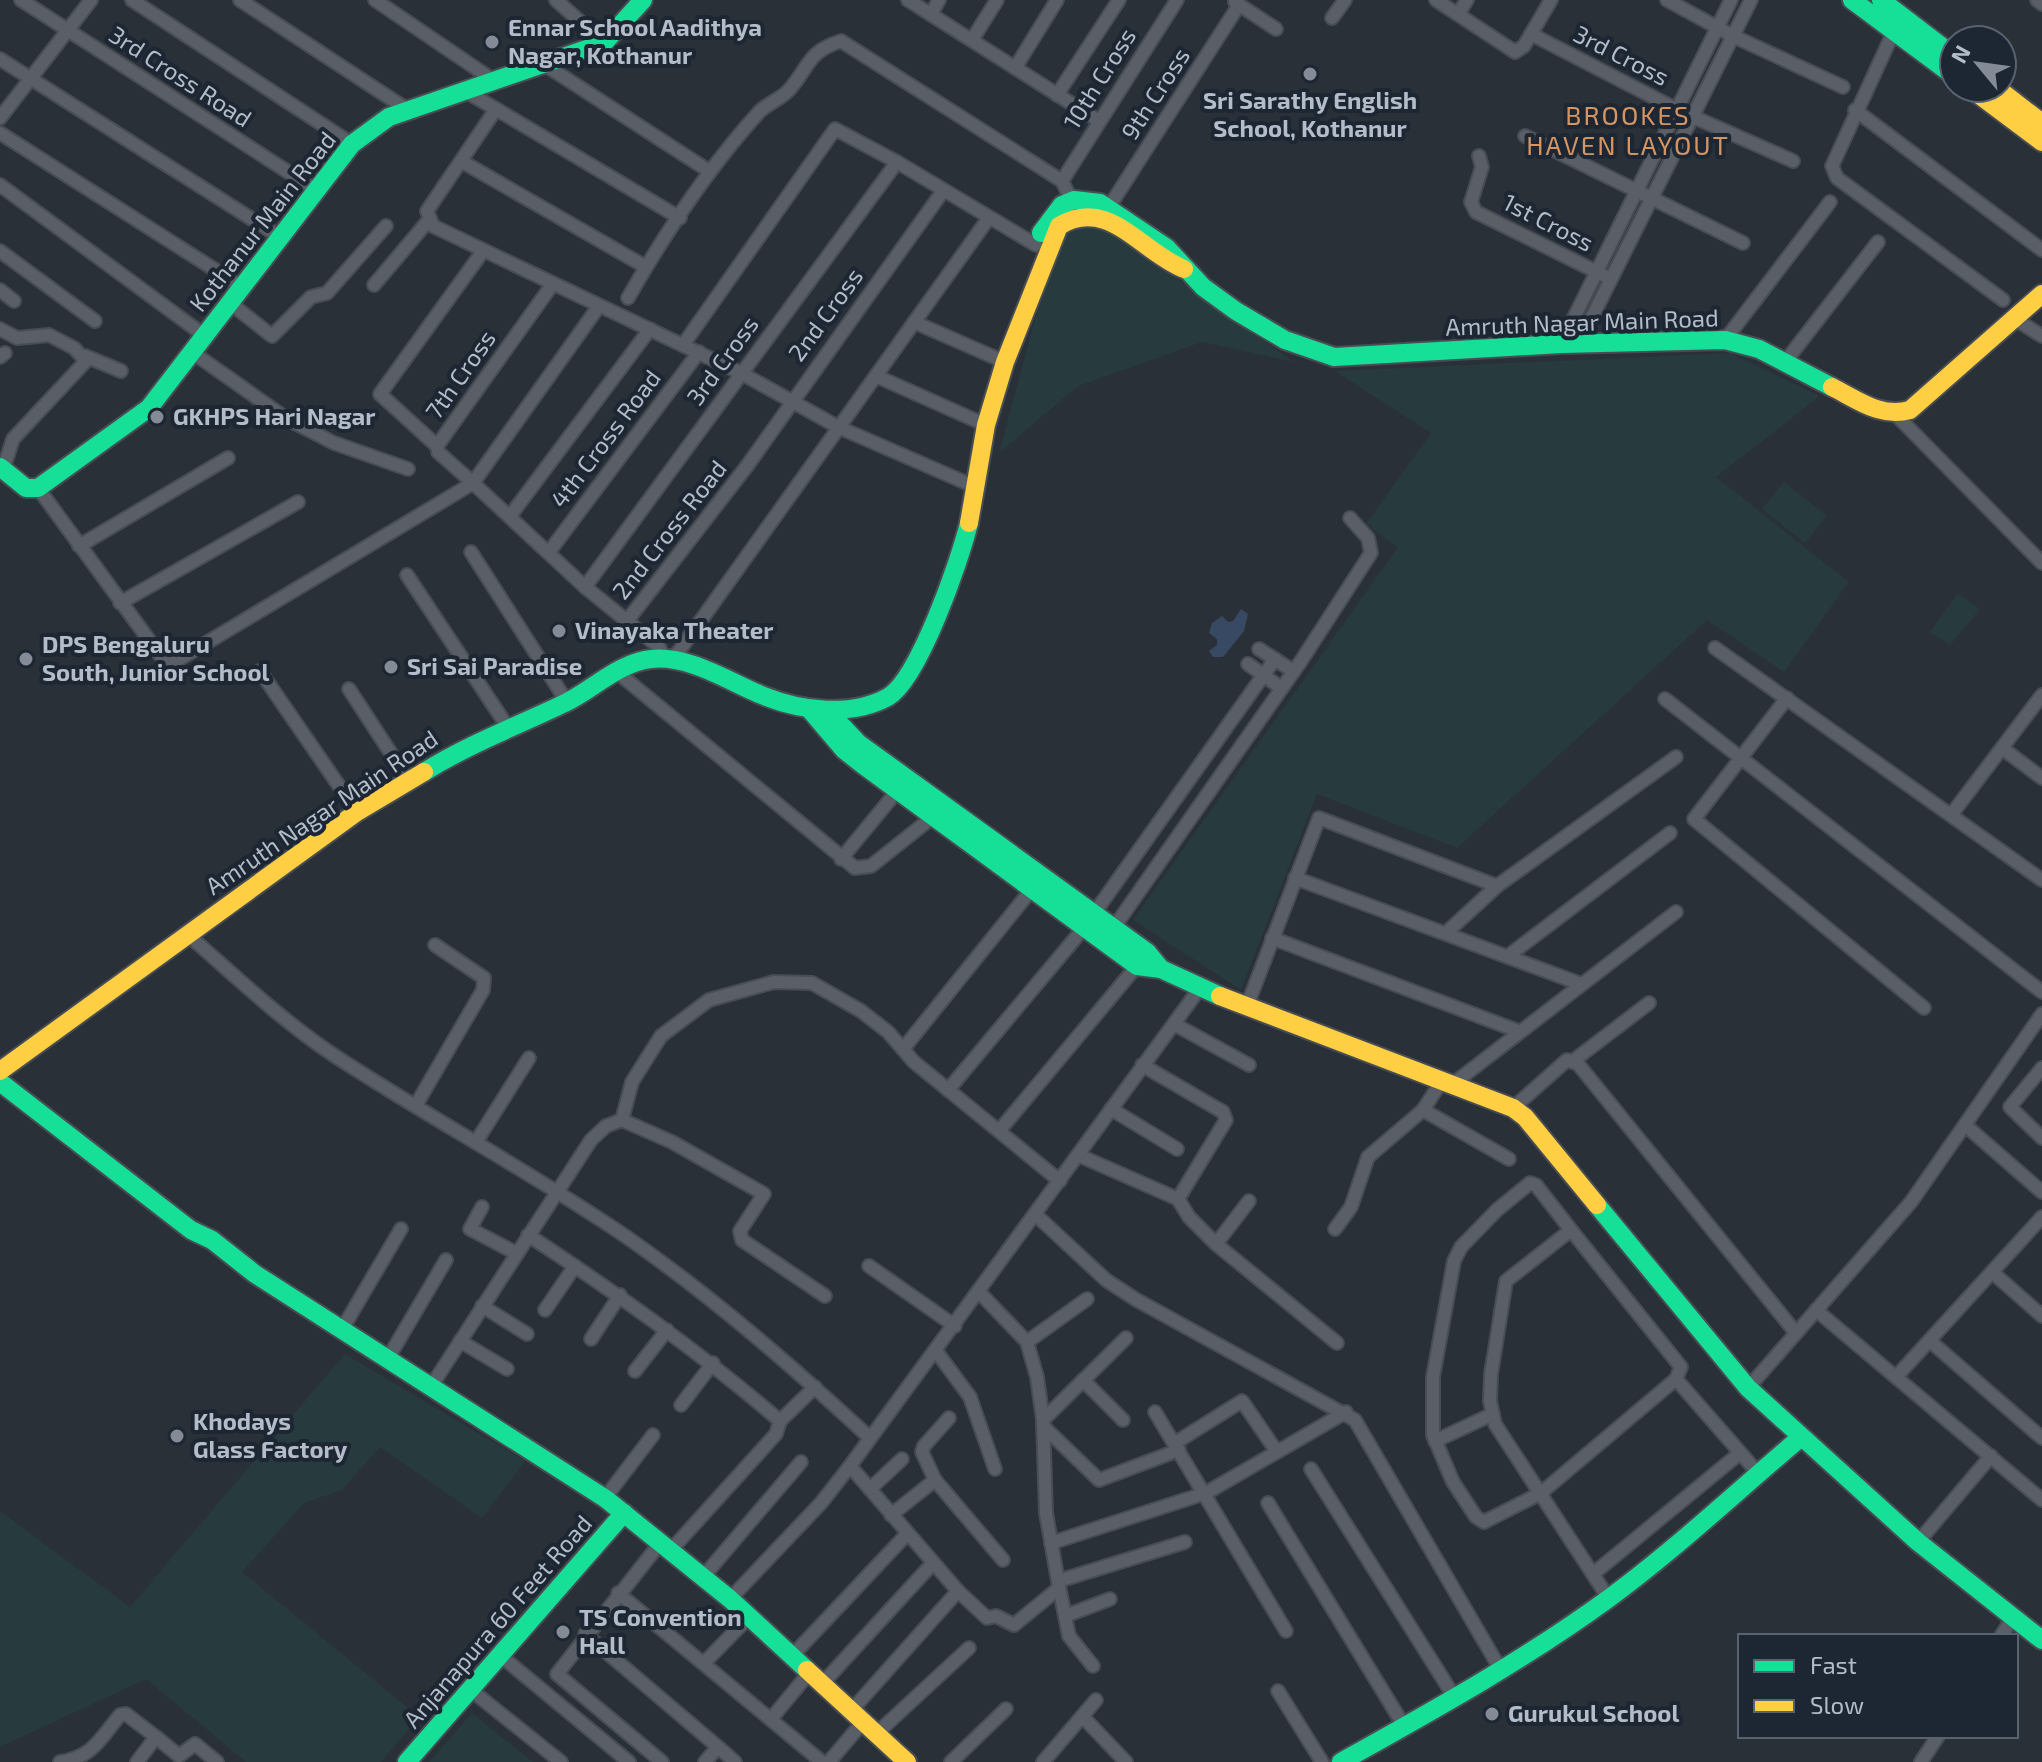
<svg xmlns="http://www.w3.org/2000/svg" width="2042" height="1762" viewBox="0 0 2042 1762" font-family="'Exo 2',sans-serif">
	<rect width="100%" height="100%" fill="#2a3038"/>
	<!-- green -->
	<g fill="#273a3e">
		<polygon points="1081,221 1099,223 1294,362 1202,342 1078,386 999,453 1035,319 1065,235"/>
		<polygon points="1730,353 1820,396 1716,477 1849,582 1784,672 1707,620 1457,848 1317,794 1241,990 1133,920 1398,547 1366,524 1431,433 1335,371"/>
		<polygon points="1784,482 1827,516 1805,543 1762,509"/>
		<polygon points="1958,593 1980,609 1950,645 1930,632"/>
		<polygon points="345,1354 525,1461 482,1518 380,1447 342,1490 304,1503 242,1572 419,1717 381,1762 246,1762 146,1679 0,1747 0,1511 130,1607"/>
		<polygon points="472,1713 533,1762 429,1762"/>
	</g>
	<!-- water -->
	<polygon fill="#384963" points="1241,609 1248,614 1244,631 1223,657 1213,657 1209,651 1217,645 1217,639 1209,633 1212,623 1222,616 1228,622 1233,621"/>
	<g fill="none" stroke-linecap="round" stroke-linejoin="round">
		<defs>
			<g id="street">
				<polyline points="21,0 316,190"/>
				<polyline points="132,0 352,144"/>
				<polyline points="240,0 408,110"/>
				<polyline points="375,0 493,80"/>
				<polyline points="556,0 604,43"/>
				<polyline points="908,0 1099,121"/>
				<polyline points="1436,0 1515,52 1524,46 1551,0"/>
				<polyline points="1667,0 1733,36 1843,87"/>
				<polyline points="2037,0 2042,4"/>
				<polyline points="1235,2 1276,29"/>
				<polyline points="931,14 939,0"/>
				<polyline points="1458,14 1467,0"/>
				<polyline points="1332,18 1345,0"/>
				<polyline points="1894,31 1832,166 1837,178 2003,300"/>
				<polyline points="1531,34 1678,110 1793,161"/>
				<polyline points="972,40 997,0"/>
				<polyline points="0,59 280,237"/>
				<polyline points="542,63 709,171"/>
				<polyline points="1015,68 1057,0"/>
				<polyline points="465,91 496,109 427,211 433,226 741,373 838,427 978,488"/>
				<polyline points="1057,95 1119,0"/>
				<polyline points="496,109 680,218"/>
				<polyline points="1855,110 2042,250"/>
				<polyline points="0,118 91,0"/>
				<polyline points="0,133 242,287"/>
				<polyline points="1525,136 1743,243"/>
				<polyline points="1479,156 1482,167 1471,202 1476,212 1605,276"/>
				<polyline points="461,161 646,267"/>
				<polyline points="1062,181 1177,0"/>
				<polyline points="0,185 205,336"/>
				<polyline points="1109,207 1239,5"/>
				<polyline points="0,251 95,321"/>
				<polyline points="374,285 428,221"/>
				<polyline points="552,285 437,446 438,452 473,483 599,306"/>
				<polyline points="0,290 14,301"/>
				<path d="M 628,298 C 664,235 711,165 759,112 C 768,103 781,99 789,90 C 810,66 807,52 841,41 L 1062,181 L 1075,207"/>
				<polyline points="230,303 272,336 311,297 327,293 386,226"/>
				<polyline points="2012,317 2042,336"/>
				<polyline points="914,322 1005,362"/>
				<polyline points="0,329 17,338 49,335 74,348 86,361 13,439 4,467"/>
				<polyline points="1725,340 1830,202"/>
				<polyline points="1579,343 1751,0"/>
				<polyline points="1561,344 1731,0"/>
				<polyline points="683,345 835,129 897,162 1036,245"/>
				<polyline points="192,352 287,419 334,443 408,469"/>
				<polyline points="85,356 121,371"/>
				<polyline points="0,357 5,353"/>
				<polyline points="1785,362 1878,242"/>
				<polyline points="876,376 986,425"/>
				<polyline points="1895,414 2042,563"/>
				<polyline points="437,446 380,394 483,251"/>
				<polyline points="38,488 168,666 473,483 585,587 659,647 663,657"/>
				<polyline points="510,516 650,329"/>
				<polyline points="79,546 228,458"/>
				<polyline points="471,552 567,702"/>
				<polyline points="549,552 699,352"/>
				<polyline points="407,575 507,726"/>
				<polyline points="585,587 897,162"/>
				<polyline points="120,603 298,502"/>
				<polyline points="627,621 747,466 943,191"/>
				<polyline points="1715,648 2042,880"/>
				<polyline points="1259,649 1293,671"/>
				<polyline points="674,658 988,219"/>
				<polyline points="1248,664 1281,688"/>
				<polyline points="260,671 357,812"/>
				<polyline points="617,672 855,868 871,866 934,816"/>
				<polyline points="349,689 409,781"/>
				<polyline points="1787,698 1694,819 1924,1008"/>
				<polyline points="1665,699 2042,992"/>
				<polyline points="2002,748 2042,778"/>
				<polyline points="1951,815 2042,695"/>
				<polyline points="841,859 898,790"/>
				<polyline points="1295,878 1581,984"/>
				<path d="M 186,933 C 234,975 282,1021 335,1056 C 431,1119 533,1173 628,1238 C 714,1298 793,1367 870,1438"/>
				<polyline points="1110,933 1301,661 1371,553 1368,538 1350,518"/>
				<polyline points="1446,933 1497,886 1676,757"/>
				<polyline points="1272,938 1518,1031"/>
				<polyline points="1508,956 1670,833"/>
				<polyline points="1247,1006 1319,818 1497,886"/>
				<polyline points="1174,1024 1249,1065"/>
				<polyline points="903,1049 1032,889"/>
				<polyline points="1573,1061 1649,1003"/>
				<polyline points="1142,1065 1223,1112 1226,1120 1178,1199"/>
				<polyline points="2042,1068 2010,1107 2042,1138"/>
				<polyline points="1454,1083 1676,912"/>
				<polyline points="948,1090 1083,929 1275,659"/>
				<polyline points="416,1105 483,990 484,978 435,945"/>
				<polyline points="1513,1108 1567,1060 1578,1064 1796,1333"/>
				<polyline points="1111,1109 1177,1149"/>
				<polyline points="1423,1110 1509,1159"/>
				<polyline points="622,1120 632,1082 661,1036 709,1000 774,982 812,983 861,1011 888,1032 914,1062 1060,1181"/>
				<polyline points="1965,1125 2042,1192"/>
				<polyline points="999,1131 1141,961"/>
				<polyline points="476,1142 529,1058"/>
				<polyline points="1078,1155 1178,1199 1189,1217 1216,1244 1337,1343"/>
				<polyline points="482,1207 470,1229 516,1253"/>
				<polyline points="1037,1216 1106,1280 1135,1299 1355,1420 1502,1672"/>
				<polyline points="1335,1229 1351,1207 1368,1157 1423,1110 1443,1079"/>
				<polyline points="1571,1230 1536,1185 1530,1183 1497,1210 1461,1247 1454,1261 1433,1377 1433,1435 1453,1482 1476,1517 1484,1522 1541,1493 1676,1379 1681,1367 1571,1230 1506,1281 1491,1374 1490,1401 1495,1424 1609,1599"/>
				<path d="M 528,1235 C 616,1293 700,1352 780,1421 L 776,1434 L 671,1550"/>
				<polyline points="1216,1244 1249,1201"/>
				<polyline points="869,1266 955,1326"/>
				<polyline points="1992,1272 2042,1316"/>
				<polyline points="980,1293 1027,1342 1037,1377 1043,1420 1046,1513 1058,1581 1069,1636 1093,1666"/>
				<polyline points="482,1306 527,1334"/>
				<polyline points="545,1310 575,1266"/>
				<polyline points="1816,1310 2042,1500"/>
				<polyline points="341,1331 401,1229"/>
				<polyline points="591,1339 620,1295"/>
				<polyline points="460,1341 507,1369"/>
				<polyline points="1930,1341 2042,1438"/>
				<polyline points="1027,1342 1087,1299"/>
				<polyline points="936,1351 970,1397 995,1469"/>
				<polyline points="387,1360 446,1260"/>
				<polyline points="635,1371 667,1330"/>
				<polyline points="1896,1377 2042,1217"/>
				<polyline points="1676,1379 1758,1473"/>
				<polyline points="1083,1380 1123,1420"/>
				<polyline points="432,1385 591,1140 606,1126 622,1120 672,1142 764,1194 740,1231 742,1240 825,1296"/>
				<polyline points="1748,1388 1911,1202 2042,1014"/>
				<polyline points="681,1405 713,1363"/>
				<polyline points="1155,1412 1286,1631"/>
				<polyline points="1043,1420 1126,1338"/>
				<polyline points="780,1421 815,1387"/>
				<polyline points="1043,1426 1099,1480 1179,1450"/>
				<polyline points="1435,1441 1493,1414"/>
				<polyline points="1175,1443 1242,1401 1277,1452"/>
				<polyline points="850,1466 958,1591 987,1618 996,1616 1014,1625 1059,1588"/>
				<polyline points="1311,1469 1455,1698"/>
				<polyline points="935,1480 922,1452 924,1446 949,1418"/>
				<polyline points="870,1489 902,1459"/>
				<polyline points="605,1498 653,1435"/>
				<polyline points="1268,1503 1404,1726"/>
				<polyline points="891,1515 935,1480 1003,1560"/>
				<polyline points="661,1542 557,1674 662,1762"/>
				<polyline points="1918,1542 1991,1456"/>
				<polyline points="1051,1543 1206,1493 1346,1412"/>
				<polyline points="1593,1574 1740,1453"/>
				<polyline points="703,1577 801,1462"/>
				<polyline points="1058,1581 1185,1542"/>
				<polyline points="618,1593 822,1762"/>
				<polyline points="730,1599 821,1503 850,1466 1200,988"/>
				<polyline points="1065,1616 1110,1599"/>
				<polyline points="585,1634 718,1747"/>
				<polyline points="2001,1636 2012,1619"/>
				<polyline points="501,1656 629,1762"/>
				<polyline points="792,1656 907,1534"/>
				<polyline points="704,1663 749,1617"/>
				<polyline points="821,1685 933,1563"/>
				<polyline points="471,1690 561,1762"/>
				<polyline points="1278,1691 1322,1762"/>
				<polyline points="851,1711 958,1591"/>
				<polyline points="1083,1717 1126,1762"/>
				<polyline points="771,1719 809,1673"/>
				<polyline points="876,1734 969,1648"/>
				<path d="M 60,1762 C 93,1757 100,1739 120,1715 L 126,1714 L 156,1737"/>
				<polyline points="137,1762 156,1737 179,1756 195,1744 217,1762"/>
				<polyline points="705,1762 718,1747 735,1762"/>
				<polyline points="829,1762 863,1722"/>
				<polyline points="951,1762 1006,1709"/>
				<polyline points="1043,1762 1096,1700"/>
				<polyline points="1921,1762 1938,1736"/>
			</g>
			<g id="fast">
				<polyline points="1852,0 1954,76"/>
				<polyline points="1881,0 1954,56"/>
				<polyline points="1041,233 1062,205 1074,200 1100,203 1167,248 1203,287 1236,311 1285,340 1334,357 1561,344 1725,340 1759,349 1832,387"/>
				<polyline points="0,467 26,488 38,488 149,408 352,144 389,117 604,43 643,0"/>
				<polyline points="810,710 844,750 863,765 1137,966 1161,969 1220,996"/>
				<polyline points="828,711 858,743 1147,952 1161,969"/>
				<path d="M 424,772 C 469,744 517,726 565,703 C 592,690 620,662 651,659 C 690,655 729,682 764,696 C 801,711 852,717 888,697 C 919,679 960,560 969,523"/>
				<polyline points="0,1082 191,1230 212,1240 255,1274 606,1499 730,1599 807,1670"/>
				<polyline points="1597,1205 1748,1388 1918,1542 2042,1640"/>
				<polyline points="407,1762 624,1513"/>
				<path d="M 1341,1762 C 1432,1711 1523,1661 1608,1599 C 1675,1550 1736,1492 1800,1438"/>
			</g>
			<g id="slow">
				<polyline points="1970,88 2042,142"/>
				<polyline points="1997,88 2042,123"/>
				<path d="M 1832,387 C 1858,400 1880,418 1910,410 L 2042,294"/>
				<path d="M 969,523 L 986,425 L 1005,362 L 1059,226 C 1108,196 1140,251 1184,269"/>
				<polyline points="1220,996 1513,1108 1525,1117 1597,1205"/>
				<polyline points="0,1071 357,812 424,772"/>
				<polyline points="807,1670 907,1762"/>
			</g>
		</defs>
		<!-- street casing -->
		<use href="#street" stroke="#484c53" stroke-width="16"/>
		<!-- fast casing -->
		<use href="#fast" stroke="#484c53" stroke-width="22"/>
		<!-- slow casing -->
		<use href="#slow" stroke="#484c53" stroke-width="22"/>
		<!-- street -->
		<use href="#street" stroke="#5a5e66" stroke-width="12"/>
		<!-- fast -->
		<use href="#fast" stroke="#16e098" stroke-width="18"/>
		<!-- slow -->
		<use href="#slow" stroke="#ffcf43" stroke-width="18"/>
	</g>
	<!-- markers -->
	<g fill="#848b96" stroke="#1d2633" stroke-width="3">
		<circle cx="492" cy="42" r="8"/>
		<circle cx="1310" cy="74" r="8"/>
		<circle cx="157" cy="417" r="8"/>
		<circle cx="559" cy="631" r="8"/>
		<circle cx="26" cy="659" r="8"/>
		<circle cx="391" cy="667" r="8"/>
		<circle cx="177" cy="1436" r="8"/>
		<circle cx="563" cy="1632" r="8"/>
		<circle cx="1492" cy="1714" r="8"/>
	</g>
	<g text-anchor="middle" stroke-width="8" stroke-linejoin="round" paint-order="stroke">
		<!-- poi labels -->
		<g font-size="24" font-weight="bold" fill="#b4bcc9" stroke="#1d2633" text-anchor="start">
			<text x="508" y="36">Ennar School Aadithya<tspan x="508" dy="28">Nagar, Kothanur</tspan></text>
			<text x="1310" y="109" text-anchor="middle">Sri Sarathy English<tspan x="1310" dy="28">School, Kothanur</tspan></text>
			<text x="173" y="425">GKHPS Hari Nagar</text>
			<text x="575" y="639">Vinayaka Theater</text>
			<text x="42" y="653">DPS Bengaluru<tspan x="42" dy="28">South, Junior School</tspan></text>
			<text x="407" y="675">Sri Sai Paradise</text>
			<text x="193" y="1430">Khodays<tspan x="193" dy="28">Glass Factory</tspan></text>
			<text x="579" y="1626">TS Convention<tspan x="579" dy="28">Hall</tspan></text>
			<text x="1508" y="1722">Gurukul School</text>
		</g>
		<!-- street labels -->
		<g font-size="24" fill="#b4bcc9" stroke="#1d2633">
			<text transform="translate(1621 56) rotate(27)" y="8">3rd Cross</text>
			<text transform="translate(180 77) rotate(33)" y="8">3rd Cross Road</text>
			<text transform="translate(1100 79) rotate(-58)" y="8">10th Cross</text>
			<text transform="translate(1156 94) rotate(-57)" y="8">9th Cross</text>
			<text transform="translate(263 222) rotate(-52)" y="8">Kothanur Main Road</text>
			<text transform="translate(1548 223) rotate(27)" y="8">1st Cross</text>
			<text transform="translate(826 315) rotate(-54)" y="8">2nd Cross</text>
			<text transform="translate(1582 323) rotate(-2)" y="8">Amruth Nagar Main Road</text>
			<text transform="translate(723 361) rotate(-54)" y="8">3rd Cross</text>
			<text transform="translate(461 375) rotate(-55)" y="8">7th Cross</text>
			<text transform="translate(606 439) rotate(-53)" y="8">4th Cross Road</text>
			<text transform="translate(670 530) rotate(-52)" y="8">2nd Cross Road</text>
			<text transform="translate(322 813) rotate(-34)" y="8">Amruth Nagar Main Road</text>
			<text transform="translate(498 1622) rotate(-49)" y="8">Anjanapura 60 Feet Road</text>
		</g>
		<!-- neighbourhood labels -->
		<g font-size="26" letter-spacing="2" fill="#d59563" stroke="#1d2633">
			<text x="1628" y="125">BROOKES<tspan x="1628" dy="30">HAVEN LAYOUT</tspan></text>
		</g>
	</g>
	<!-- legend -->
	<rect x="1738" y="1634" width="280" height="104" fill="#1d2633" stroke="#59626f" stroke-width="2"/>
	<rect x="1754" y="1660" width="40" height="12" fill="#16e098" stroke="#59626f" stroke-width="2"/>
	<text x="1810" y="1674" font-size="24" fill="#b4bcc9">Fast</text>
	<rect x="1754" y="1700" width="40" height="12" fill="#ffcf43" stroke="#59626f" stroke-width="2"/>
	<text x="1810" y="1714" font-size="24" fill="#b4bcc9">Slow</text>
	<!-- north arrow -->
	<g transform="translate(1978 64) rotate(299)"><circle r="38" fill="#1d2633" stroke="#59626f" stroke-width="2"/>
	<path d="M0-6L14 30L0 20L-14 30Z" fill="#848b96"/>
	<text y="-12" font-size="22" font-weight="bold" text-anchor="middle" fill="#b4bcc9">N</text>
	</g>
</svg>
